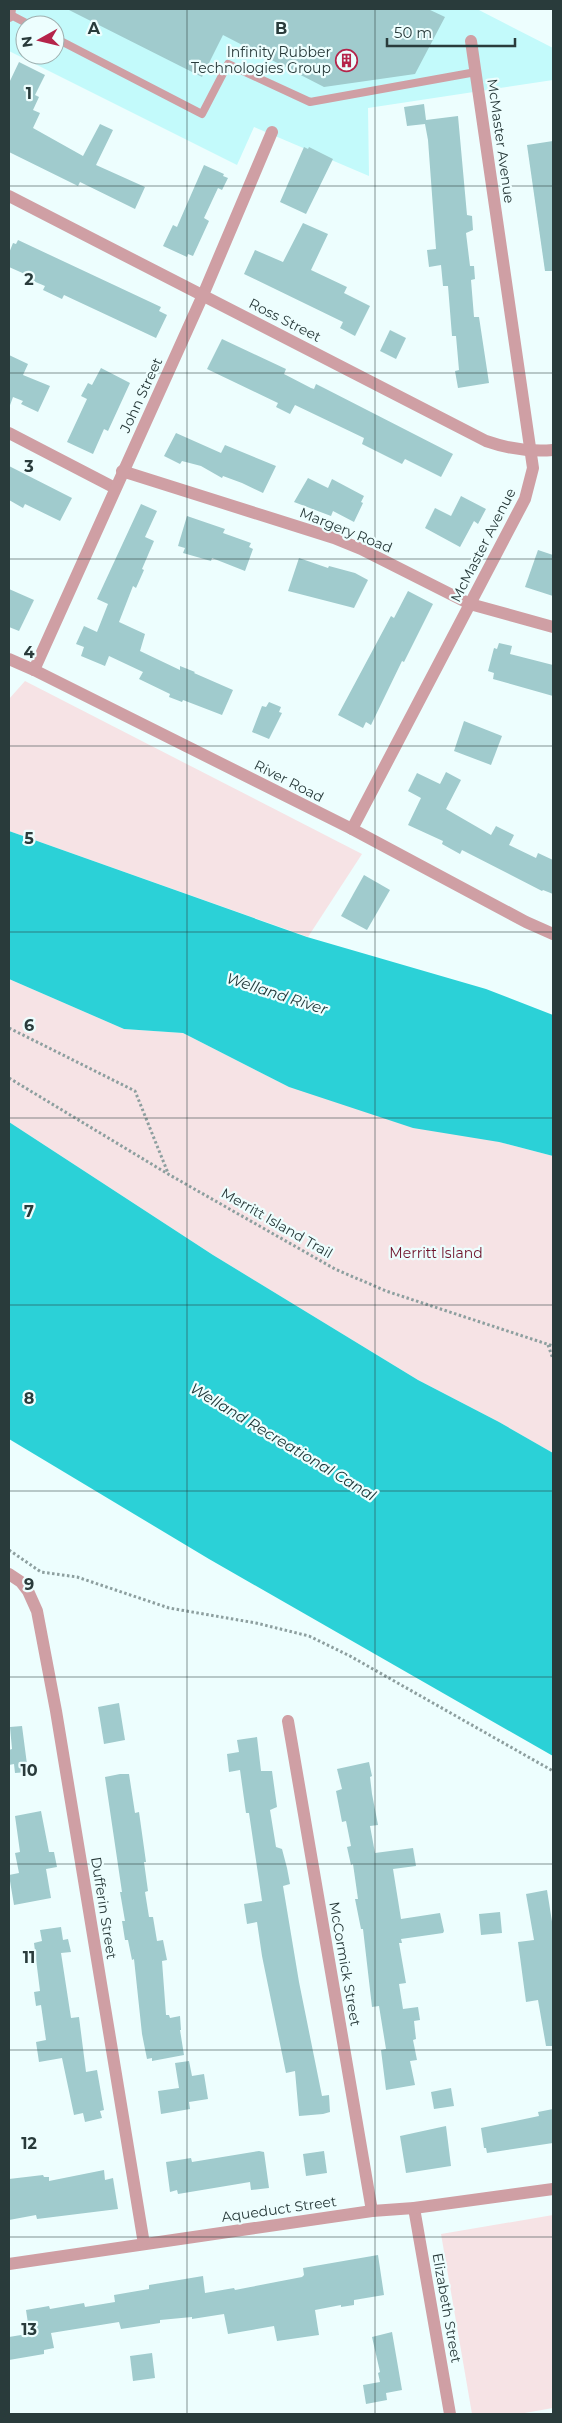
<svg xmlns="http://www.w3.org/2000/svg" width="562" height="2423" viewBox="0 0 562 2423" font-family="Montserrat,sans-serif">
	<rect width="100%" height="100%" fill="#edfefe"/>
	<!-- built -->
	<path fill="#c3fafb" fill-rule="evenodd" d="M 9,9 L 477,9 L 553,48 L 553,80 L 368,108 L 369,176 L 254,127 L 237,165 L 9,51 ZM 25,25 L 55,25 L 55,55 L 25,55 Z"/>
	<!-- green -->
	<g fill="#f6e3e5">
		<polygon points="25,681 362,854 308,937 9,831 9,699"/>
		<polygon points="9,979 124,1029 183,1033 289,1087 553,1156 553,1453 499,1422 418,1380 213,1255 9,1122"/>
		<polygon points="553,2215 553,2408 519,2414 472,2414 441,2234"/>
	</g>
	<!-- water -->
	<g fill="#2bd1d7">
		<polygon points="9,831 307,937 486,989 553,1015 553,1156 499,1142 413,1128 289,1087 183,1033 124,1029 9,979"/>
		<polygon points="9,1122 213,1255 418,1380 499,1422 553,1453 553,1756 209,1559 9,1439"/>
	</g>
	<!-- building -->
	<g fill="#a0cbcd">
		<polygon points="67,9 428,9 445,17 415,74 324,87 223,35 202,77"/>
		<polygon points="19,62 45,75 35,95 39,97 33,110 40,113 33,128 83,156 100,124 113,130 96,165 145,187 135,209 80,182 78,186 9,152 9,83"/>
		<polygon points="424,104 426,120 458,116 467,215 472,216 473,230 466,233 470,266 474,266 475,279 471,280 474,317 479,317 489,383 458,388 455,371 459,370 456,336 452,336 448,286 443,286 441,265 429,267 427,250 436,249 428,140 425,124 407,126 404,107"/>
		<polygon points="553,141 553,271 545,271 527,145"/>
		<polygon points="304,147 308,149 309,147 333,159 306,214 280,202"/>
		<polygon points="204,165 224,174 223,176 228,178 222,190 218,188 204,218 209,221 193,256 188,254 187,257 163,246 173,225 177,227"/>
		<polygon points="303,223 328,234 311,270 347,287 344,293 370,306 355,336 340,328 343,322 244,274 255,250 283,262"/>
		<polygon points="18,240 161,307 159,311 167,315 156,338 64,295 62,299 43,290 45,286 26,278 27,275 9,267 9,253 13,243 16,244"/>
		<polygon points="390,330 406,338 396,359 380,351"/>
		<polygon points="222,339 286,369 284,374 311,388 314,389 316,384 324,388 453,454 441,477 405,459 402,464 362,444 364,438 295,405 290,414 276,407 278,403 207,369"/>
		<polygon points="9,355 28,364 23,375 50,386 38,412 21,404 23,401 13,397 9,408"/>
		<polygon points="101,368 130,383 108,431 104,429 93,454 67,442 87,399 81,396 88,383 92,385"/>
		<polygon points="176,433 221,453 225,445 276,466 263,493 242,483 223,476 222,478 201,466 182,461 180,464 164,456"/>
		<polygon points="9,466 72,498 60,521 25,504 23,508 9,500"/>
		<polygon points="308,478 328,488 332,479 364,496 361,502 363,503 354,522 333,511 331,516 294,502"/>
		<polygon points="461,496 486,509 478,524 474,521 460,547 425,528 435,508 451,516"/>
		<polygon points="141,504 157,511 145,537 154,541 142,569 144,570 136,588 133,586 119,622 145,634 140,651 180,670 180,666 195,672 194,673 233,690 222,715 183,700 182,702 169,697 170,694 139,679 143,672 109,656 105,666 81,656 84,647 76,644 84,626 97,632 108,604 97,599"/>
		<polygon points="187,516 225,529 223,533 251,543 249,547 253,549 245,571 212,558 211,561 183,553 185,548 178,546"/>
		<polygon points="538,550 553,555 553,596 525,587"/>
		<polygon points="299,558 328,568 329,566 355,573 368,580 354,608 288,591"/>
		<polygon points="9,589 34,600 19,631 9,627"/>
		<polygon points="408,591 433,604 404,662 402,661 371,725 366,722 363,728 338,715 391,616 394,618"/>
		<polygon points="499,643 512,646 510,654 553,665 553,696 493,679 494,673 488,671 494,648 497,649"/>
		<polygon points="269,702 281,707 279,712 282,713 269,739 252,732 262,706 266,707"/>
		<polygon points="464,721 502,736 491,765 454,751"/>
		<polygon points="446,772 461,780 446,809 491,835 496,826 514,835 509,845 536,858 538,853 553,860 553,894 543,890 542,891 462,850 460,854 442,844 443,841 408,825 421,798 408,791 417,773 440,784"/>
		<polygon points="364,875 390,890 367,930 341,916"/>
		<polygon points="119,1703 125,1740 104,1744 98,1707"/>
		<polygon points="22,1726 28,1772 15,1773 14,1764 9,1765 9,1750 12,1749 10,1727"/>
		<polygon points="257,1737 261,1771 272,1771 277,1807 270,1810 276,1847 282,1849 287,1868 290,1884 283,1886 299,1982 322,2096 329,2095 330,2112 323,2114 299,2116 295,2071 286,2073 262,1956 257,1922 247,1924 244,1904 262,1901 249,1813 246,1813 240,1770 229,1772 227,1754 239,1752 237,1740"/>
		<polygon points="369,1762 372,1776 370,1777 372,1794 378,1825 370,1826 375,1853 413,1848 416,1866 393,1869 401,1919 440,1913 444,1931 443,1933 401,1939 402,1943 399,1943 406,1983 399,1984 403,2009 418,2007 420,2020 414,2021 416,2039 413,2040 417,2060 410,2061 415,2085 386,2090 381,2050 386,2049 379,2006 372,2007 363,1929 361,1929 355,1899 358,1899 353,1864 351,1865 347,1847 351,1846 346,1821 342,1822 336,1791 342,1789 337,1769"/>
		<polygon points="120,1774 129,1774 135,1813 139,1812 146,1862 144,1862 148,1891 145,1892 149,1917 153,1917 157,1941 163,1940 167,1960 162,1961 166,2015 169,2015 170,2018 180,2016 181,2030 180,2030 184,2055 152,2061 152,2058 147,2059 142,2034 134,1959 132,1960 128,1940 125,1940 122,1921 125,1921 120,1892 122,1892 105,1777"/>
		<polygon points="41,1811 49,1852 54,1852 57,1867 46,1869 51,1898 14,1905 9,1875 19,1873 15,1853 20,1852 15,1816"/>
		<polygon points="547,1890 553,1928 553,2046 546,2046 538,2000 526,2002 518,1942 534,1940 526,1894"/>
		<polygon points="500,1912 502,1933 481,1935 479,1914"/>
		<polygon points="61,1927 63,1940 68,1939 71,1952 61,1953 71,2018 79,2017 86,2072 97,2070 104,2110 100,2111 102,2118 85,2122 83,2113 74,2115 62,2058 39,2062 36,2042 46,2040 41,2005 36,2006 34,1992 40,1991 34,1943 42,1941 40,1930"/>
		<polygon points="189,2061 192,2076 204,2074 208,2099 189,2102 190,2109 161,2114 158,2091 179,2088 175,2063"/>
		<polygon points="451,2088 454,2106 434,2109 431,2092"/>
		<polygon points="553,2109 553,2143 487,2153 486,2148 484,2148 481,2128 539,2116 538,2112"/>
		<polygon points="446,2126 451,2166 406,2173 400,2136"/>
		<polygon points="259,2151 264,2152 269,2188 251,2190 250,2182 178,2194 177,2190 170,2192 166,2162 191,2158 192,2162"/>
		<polygon points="324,2151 327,2173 306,2176 303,2154"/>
		<polygon points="104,2170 105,2180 113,2178 118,2209 37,2219 36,2215 9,2220 9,2179 43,2175 44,2177 49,2177 49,2181"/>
		<polygon points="378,2255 384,2295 354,2300 354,2305 341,2307 341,2305 315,2310 319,2335 277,2341 274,2326 228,2334 224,2314 192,2319 192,2317 160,2320 160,2323 121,2329 119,2322 51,2333 54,2348 44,2350 44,2354 9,2360 9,2337 27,2334 26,2330 29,2330 26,2310 49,2306 50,2309 84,2303 85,2307 115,2302 114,2295 149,2289 149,2285 203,2276 205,2293 234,2288 235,2290 302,2277 304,2275 303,2268"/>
		<polygon points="392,2332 402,2390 386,2393 387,2400 366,2404 363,2385 380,2382 378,2373 380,2372 372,2337"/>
		<polygon points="152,2353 155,2378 133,2381 130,2356"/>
	</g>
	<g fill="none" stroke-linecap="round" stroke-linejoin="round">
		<!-- path -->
		<g stroke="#8d9f9f" stroke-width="3" stroke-dasharray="2.5 2.5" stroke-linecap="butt">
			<polyline points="9,1028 135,1091 168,1173"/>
			<polyline points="9,1078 168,1174 335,1269 386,1291 553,1346"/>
			<polyline points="548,1345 553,1359"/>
			<polyline points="9,1550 41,1572 77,1577 169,1608 256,1623 309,1636 350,1656 553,1771"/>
		</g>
		<!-- service -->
		<g stroke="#cf9fa4" stroke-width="8">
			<polyline points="9,14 30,25"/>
			<polyline points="55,38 202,114 228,64 310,102 476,72"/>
		</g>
		<!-- minor -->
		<g stroke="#cf9fa4" stroke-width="12">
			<polyline points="9,16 10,9"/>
			<polyline points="9,433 115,488"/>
			<polyline points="122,471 334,538 361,549 470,604 553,627"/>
			<polyline points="9,659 34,670 352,829 526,922 553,934"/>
			<polyline points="34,670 203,295 272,132"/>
			<polyline points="352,829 525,499 533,468 471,41"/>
			<polyline points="9,1574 21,1582 28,1591 37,1611 56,1711 144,2244"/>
			<polyline points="288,1721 372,2211"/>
			<polyline points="414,2208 450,2414"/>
			<polyline points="9,2264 372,2211 414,2208 553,2189"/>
		</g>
		<!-- tertiary -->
		<path stroke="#cf9fa4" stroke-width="12" d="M 9,196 L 486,441 C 509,449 529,452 553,450"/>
	</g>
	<!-- grid -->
	<path fill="none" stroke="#293b3b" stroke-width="1" stroke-opacity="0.55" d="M 187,9 L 187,2414M 375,9 L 375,2414M 9,186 L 553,186M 9,373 L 553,373M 9,559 L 553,559M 9,746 L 553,746M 9,932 L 553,932M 9,1118 L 553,1118M 9,1305 L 553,1305M 9,1491 L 553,1491M 9,1677 L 553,1677M 9,1864 L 553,1864M 9,2050 L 553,2050M 9,2237 L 553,2237"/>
	<!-- icons -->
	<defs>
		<symbol id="building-ring" viewBox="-11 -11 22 22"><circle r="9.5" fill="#edfefe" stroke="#b5244a" stroke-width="1.5"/><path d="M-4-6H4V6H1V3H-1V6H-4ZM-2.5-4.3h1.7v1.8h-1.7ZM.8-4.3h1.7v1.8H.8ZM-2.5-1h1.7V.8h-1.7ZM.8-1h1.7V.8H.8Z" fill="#b5244a"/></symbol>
	</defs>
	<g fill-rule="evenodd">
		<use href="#building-ring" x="334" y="48" width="25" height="25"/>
	</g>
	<g text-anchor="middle" stroke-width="4.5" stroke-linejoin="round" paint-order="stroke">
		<!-- poi labels -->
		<g font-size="14" fill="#293b3b" stroke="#edfefe" text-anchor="end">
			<text x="331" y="57">Infinity Rubber<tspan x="331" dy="16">Technologies Group</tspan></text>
		</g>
		<!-- street labels -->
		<g font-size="14" fill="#293b3b" stroke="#edfefe">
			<text transform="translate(501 141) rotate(82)" y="5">McMaster Avenue</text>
			<text transform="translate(285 320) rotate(27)" y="5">Ross Street</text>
			<text transform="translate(141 395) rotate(-65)" y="5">John Street</text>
			<text transform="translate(346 530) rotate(22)" y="5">Margery Road</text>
			<text transform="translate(483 545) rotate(-63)" y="5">McMaster Avenue</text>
			<text transform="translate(289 781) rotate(27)" y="5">River Road</text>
			<text transform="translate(277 1223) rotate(30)" y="5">Merritt Island Trail</text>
			<text transform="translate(104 1908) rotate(81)" y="5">Dufferin Street</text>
			<text transform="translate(345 1964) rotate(80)" y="5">McCormick Street</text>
			<text transform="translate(279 2209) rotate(-8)" y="5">Aqueduct Street</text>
			<text transform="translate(447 2308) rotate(80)" y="5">Elizabeth Street</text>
		</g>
		<!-- park labels -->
		<g font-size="14" fill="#70142c" stroke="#edfefe">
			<text x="436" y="1258">Merritt Island</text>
		</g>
		<!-- water labels -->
		<g font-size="15" font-style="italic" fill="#20393a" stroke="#edfefe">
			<text transform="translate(277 994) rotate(18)" y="5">Welland River</text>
			<text transform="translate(283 1442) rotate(31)" y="5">Welland Recreational Canal</text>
		</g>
	</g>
	<g font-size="16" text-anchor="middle" font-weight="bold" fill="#293b3b" stroke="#edfefe" stroke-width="4.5" stroke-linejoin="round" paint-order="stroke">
		<text x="94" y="34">A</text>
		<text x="281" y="34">B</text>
		<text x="29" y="99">1</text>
		<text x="29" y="285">2</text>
		<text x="29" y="472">3</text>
		<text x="29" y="658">4</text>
		<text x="29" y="844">5</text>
		<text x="29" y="1031">6</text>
		<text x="29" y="1217">7</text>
		<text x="29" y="1404">8</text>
		<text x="29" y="1590">9</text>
		<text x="29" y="1776">10</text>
		<text x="29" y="1963">11</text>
		<text x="29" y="2149">12</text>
		<text x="29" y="2335">13</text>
	</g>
	<!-- border -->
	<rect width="562" height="2423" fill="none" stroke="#293b3b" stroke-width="20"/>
	<!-- north arrow -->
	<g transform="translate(40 40) rotate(262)"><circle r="24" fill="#edfefe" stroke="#9fb0b0"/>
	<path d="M0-4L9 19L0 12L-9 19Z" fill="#b5244a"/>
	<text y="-8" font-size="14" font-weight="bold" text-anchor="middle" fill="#293b3b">N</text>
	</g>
	<!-- scale -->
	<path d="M387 38v8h128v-8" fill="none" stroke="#293b3b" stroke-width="2.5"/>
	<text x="394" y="38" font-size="15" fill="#293b3b" stroke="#edfefe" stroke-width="4" paint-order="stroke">50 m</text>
</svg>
